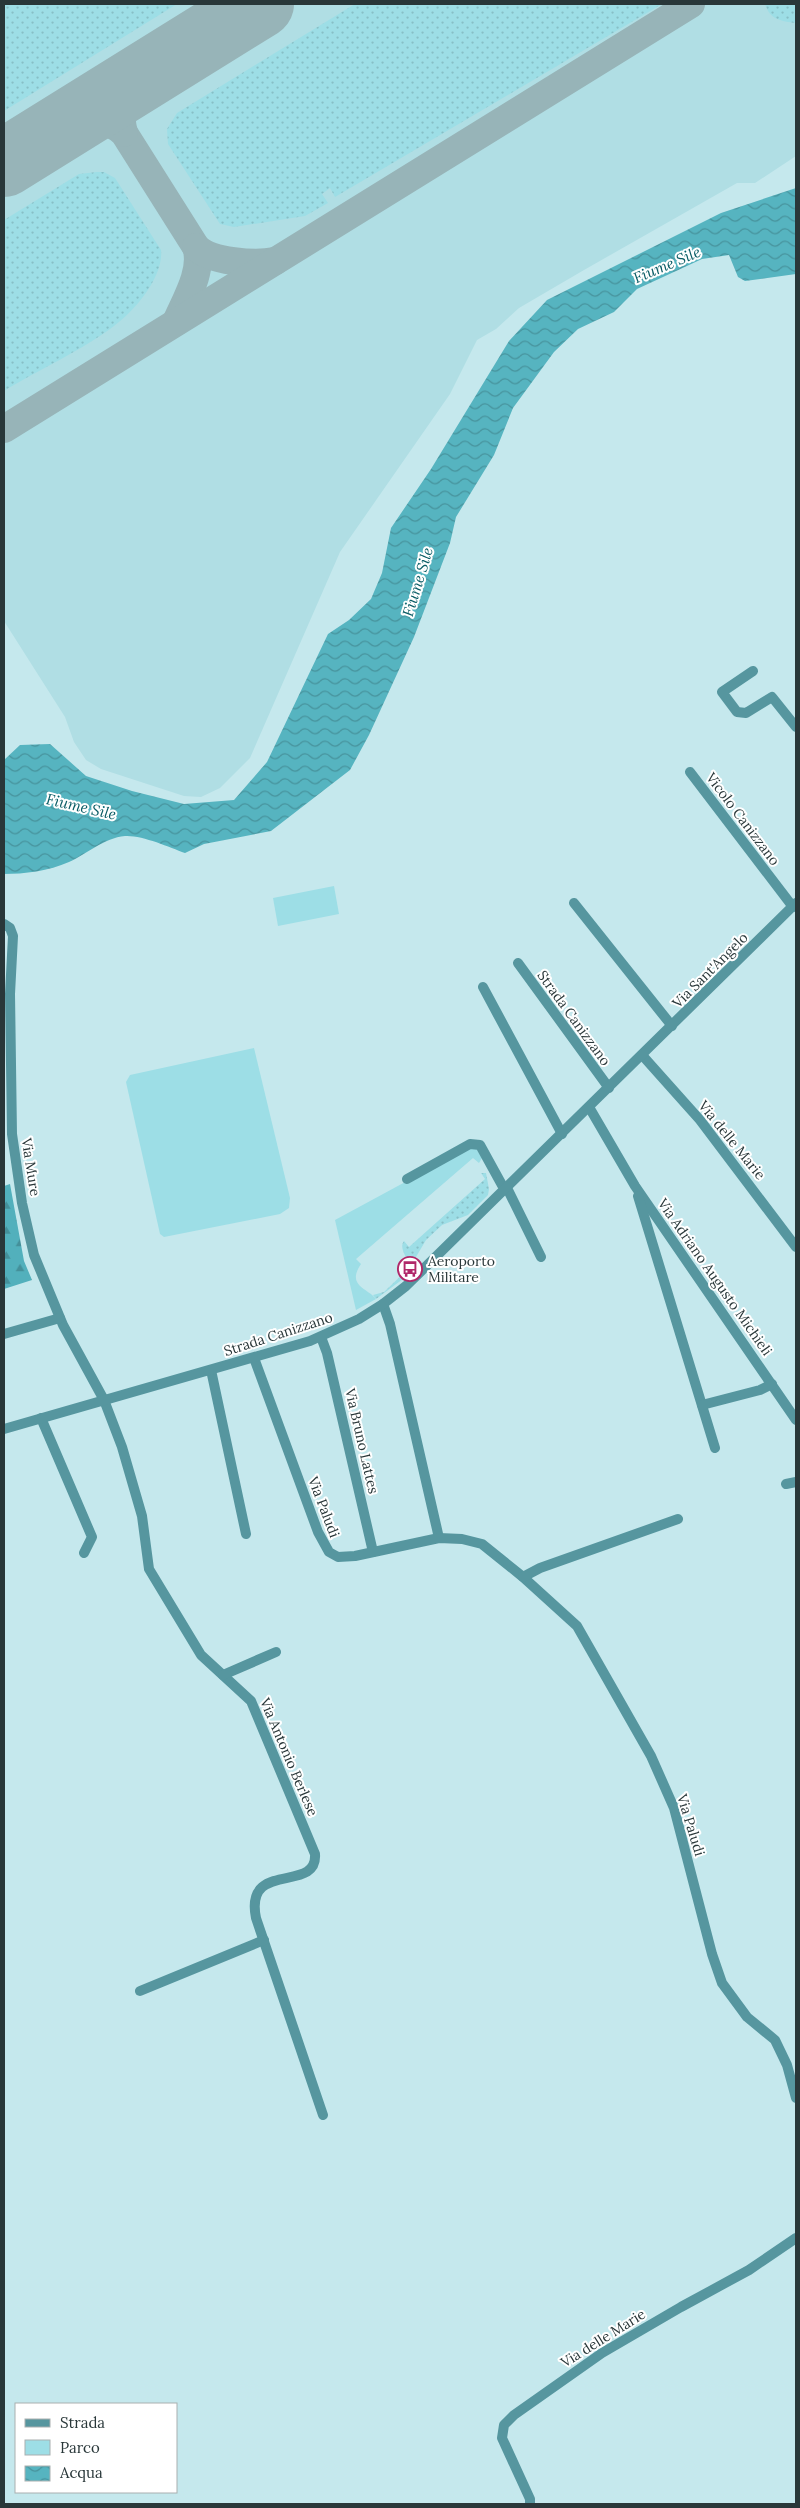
<svg xmlns="http://www.w3.org/2000/svg" width="800" height="2508" viewBox="0 0 800 2508" font-family="Lora,serif">
	<defs>
		<pattern id="grass-dots" width="8" height="8" patternUnits="userSpaceOnUse" patternTransform="scale(1.25)"><rect width="8" height="8" fill="#9ddee6"/><path d="M2 2h.1M6 6h.1" fill="none" stroke="#87bfc6" stroke-width="1.8" stroke-linecap="round"/></pattern>
		<pattern id="forest-firs" width="22" height="20" patternUnits="userSpaceOnUse" patternTransform="scale(1.25)"><rect width="22" height="20" fill="#52b0bc"/><path d="M5 1l3.5 6h-7zM16 11l3.5 6h-7z" fill="#44909a"/></pattern>
		<pattern id="water-waves" width="16" height="10" patternUnits="userSpaceOnUse" patternTransform="scale(1.25)"><rect width="16" height="10" fill="#56b4c0"/><path d="M0 5q4-4 8 0t8 0" fill="none" stroke="#47939d"/></pattern>
	</defs>
	<rect width="100%" height="100%" fill="#c5e8ed"/>
	<!-- built -->
	<polygon fill="#b0dee4" points="4,4 796,4 796,156 755,183 737,183 584,270 519,308 496,329 477,340 450,394 340,552 250,758 220,788 201,797 184,796 101,769 86,760 74,742 65,717 4,621"/>
	<!-- grass -->
	<g fill="url(#grass-dots)">
		<polygon points="4,4 177,4 4,111"/>
		<polygon points="355,4 662,4 335,197 330,188 322,194 328,203 305,216 234,227 220,224 168,144 167,129 177,113"/>
		<path d="M 765,4 L 796,4 L 796,23 C 781,21 770,20 765,4 Z"/>
		<path d="M 97,172 L 104,172 L 115,178 L 161,250 C 164,276 135,311 114,326 C 83,350 38,370 4,391 L 4,220 L 79,174 Z"/>
		<path d="M 481,1173 L 486,1173 L 489,1189 L 488,1195 L 468,1215 L 442,1225 L 426,1240 L 403,1279 L 376,1299 L 373,1295 L 384,1292 L 409,1268 C 409,1258 398,1249 404,1241 L 409,1247 L 485,1179 Z"/>
	</g>
	<!-- forest -->
	<polygon fill="url(#forest-firs)" points="10,1184 24,1261 32,1280 4,1289 4,1186"/>
	<!-- park -->
	<g fill="#9ddee6">
		<polygon points="334,886 339,914 278,926 273,898"/>
		<polygon points="254,1048 290,1198 289,1208 280,1214 164,1237 160,1234 126,1082 130,1075"/>
		<path d="M 468,1148 L 476,1148 L 482,1158 L 479,1163 L 473,1158 L 356,1259 L 361,1264 C 346,1286 368,1288 376,1299 L 356,1310 L 335,1220 Z"/>
	</g>
	<!-- water -->
	<path fill="url(#water-waves)" d="M 796,188 L 796,274 L 745,281 L 738,277 L 729,255 L 702,259 L 637,289 L 614,312 L 578,329 L 554,352 L 513,408 L 494,455 L 456,517 L 450,543 L 414,637 L 369,735 L 350,770 L 271,831 L 204,844 L 185,853 C 169,847 142,835 125,836 C 104,838 87,854 69,862 C 49,871 24,874 4,874 L 4,760 L 20,745 L 50,744 L 86,776 L 132,791 L 184,804 L 234,800 L 267,762 L 328,634 L 349,620 L 371,599 L 382,573 L 391,528 L 431,469 L 509,341 L 547,300 L 721,213 Z"/>
	<g fill="none" stroke-linecap="round" stroke-linejoin="round">
		<!-- taxiway -->
		<g stroke="#97b4b8" stroke-width="28">
			<path d="M 74,119 C 94,119 109,119 124,133 L 196,247 C 204,270 185,301 176,322"/>
			<path d="M 124,133 C 119,114 122,101 130,84"/>
			<path d="M 196,247 C 210,262 256,265 275,261"/>
			<polyline points="4,429 691,4"/>
		</g>
		<!-- runway -->
		<polyline stroke="#97b4b8" stroke-width="68" points="4,163 260,4"/>
		<!-- minor -->
		<g stroke="#56969f" stroke-width="10">
			<polyline points="753,671 722,692 737,712 746,713 772,697 796,727"/>
			<polyline points="690,772 793,907"/>
			<polyline points="574,903 672,1026"/>
			<path d="M 4,924 L 10,928 L 13,936 L 10,994 L 12,1134 L 22,1203 L 34,1255 L 63,1325 L 104,1400 L 122,1447 L 142,1516 L 149,1569 L 201,1655 L 251,1701 L 315,1854 C 318,1894 244,1859 256,1918 L 323,2115"/>
			<polyline points="518,963 609,1088"/>
			<polyline points="483,987 562,1134"/>
			<polyline points="642,1055 700,1120 796,1247"/>
			<polyline points="589,1107 635,1186 796,1420"/>
			<polyline points="407,1179 470,1144 480,1145 502,1185 507,1188 541,1257"/>
			<polyline points="638,1196 715,1448"/>
			<polyline points="383,1304 390,1324 439,1538"/>
			<polyline points="4,1334 60,1318"/>
			<polyline points="321,1337 327,1353 373,1552"/>
			<polyline points="254,1358 318,1532 329,1552 338,1557 355,1556 439,1538 462,1539 482,1544 523,1577 577,1626 651,1756 674,1808 712,1954 722,1983 747,2017 775,2040 787,2065 796,2098"/>
			<polyline points="211,1370 246,1534"/>
			<polyline points="702,1405 760,1390 772,1384"/>
			<polyline points="41,1418 92,1537 84,1553"/>
			<polyline points="4,1429 310,1341 359,1319 383,1304 406,1286 796,903"/>
			<polyline points="786,1484 796,1482"/>
			<polyline points="523,1577 540,1568 678,1519"/>
			<polyline points="223,1675 276,1652"/>
			<polyline points="140,1991 264,1940"/>
			<polyline points="530,2504 530,2499 502,2438 504,2425 514,2415 602,2353 681,2307 749,2270 796,2238"/>
		</g>
	</g>
	<!-- icons -->
	<defs>
		<symbol id="bus-ring" viewBox="-11 -11 22 22"><circle r="9.5" fill="#fff" stroke="#b02869" stroke-width="1.5"/><path d="M-5-6H5V4H4V6H2V4H-2V6H-4V4H-5ZM-3.5-4V0h7V-4ZM-3.5 1.2v1.5H-2V1.2ZM2 1.2v1.5H3.5V1.2Z" fill="#b02869"/></symbol>
	</defs>
	<g fill-rule="evenodd">
		<use href="#bus-ring" x="396" y="1255" width="28" height="28"/>
	</g>
	<g text-anchor="middle" stroke-width="4" stroke-linejoin="round" paint-order="stroke">
		<!-- street labels -->
		<g font-size="14" fill="#293739" stroke="#fff">
			<text transform="translate(743 819) rotate(53)" y="5">Vicolo Canizzano</text>
			<text transform="translate(710 970) rotate(-45)" y="5">Via Sant'Angelo</text>
			<text transform="translate(574 1018) rotate(54)" y="5">Strada Canizzano</text>
			<text transform="translate(732 1140) rotate(51)" y="5">Via delle Marie</text>
			<text transform="translate(31 1167) rotate(81)" y="5">Via Mure</text>
			<text transform="translate(715 1277) rotate(55)" y="5">Via Adriano Augusto Michieli</text>
			<text transform="translate(278 1334) rotate(-18)" y="5">Strada Canizzano</text>
			<text transform="translate(362 1441) rotate(77)" y="5">Via Bruno Lattes</text>
			<text transform="translate(324 1507) rotate(69)" y="5">Via Paludi</text>
			<text transform="translate(289 1757) rotate(67)" y="5">Via Antonio Berlese</text>
			<text transform="translate(691 1825) rotate(73)" y="5">Via Paludi</text>
			<text transform="translate(603 2338) rotate(-32)" y="5">Via delle Marie</text>
		</g>
		<!-- poi labels -->
		<g font-size="14" fill="#293739" stroke="#fff" text-anchor="start">
			<text x="428" y="1266">Aeroporto<tspan x="428" dy="16">Militare</tspan></text>
		</g>
		<!-- water labels -->
		<g font-size="15" font-style="italic" fill="#095c65" stroke="#fff">
			<text transform="translate(667 265) rotate(-23)" y="5">Fiume Sile</text>
			<text transform="translate(418 582) rotate(-73)" y="5">Fiume Sile</text>
			<text transform="translate(81 807) rotate(13)" y="5">Fiume Sile</text>
		</g>
	</g>
	<!-- border -->
	<rect width="800" height="2508" fill="none" stroke="#293739" stroke-width="10"/>
	<!-- legend -->
	<rect x="15" y="2403" width="162" height="90" fill="#ffffff" stroke="#a9afb0"/>
	<rect x="25" y="2419" width="25" height="8" fill="#56969f" stroke="#a9afb0"/>
	<text x="60" y="2428" font-size="15" fill="#293739">Strada</text>
	<rect x="25" y="2440" width="25" height="15" fill="#9ddee6" stroke="#a9afb0"/>
	<text x="60" y="2453" font-size="15" fill="#293739">Parco</text>
	<rect x="25" y="2466" width="25" height="15" fill="url(#water-waves)" stroke="#a9afb0"/>
	<text x="60" y="2478" font-size="15" fill="#293739">Acqua</text>
</svg>
